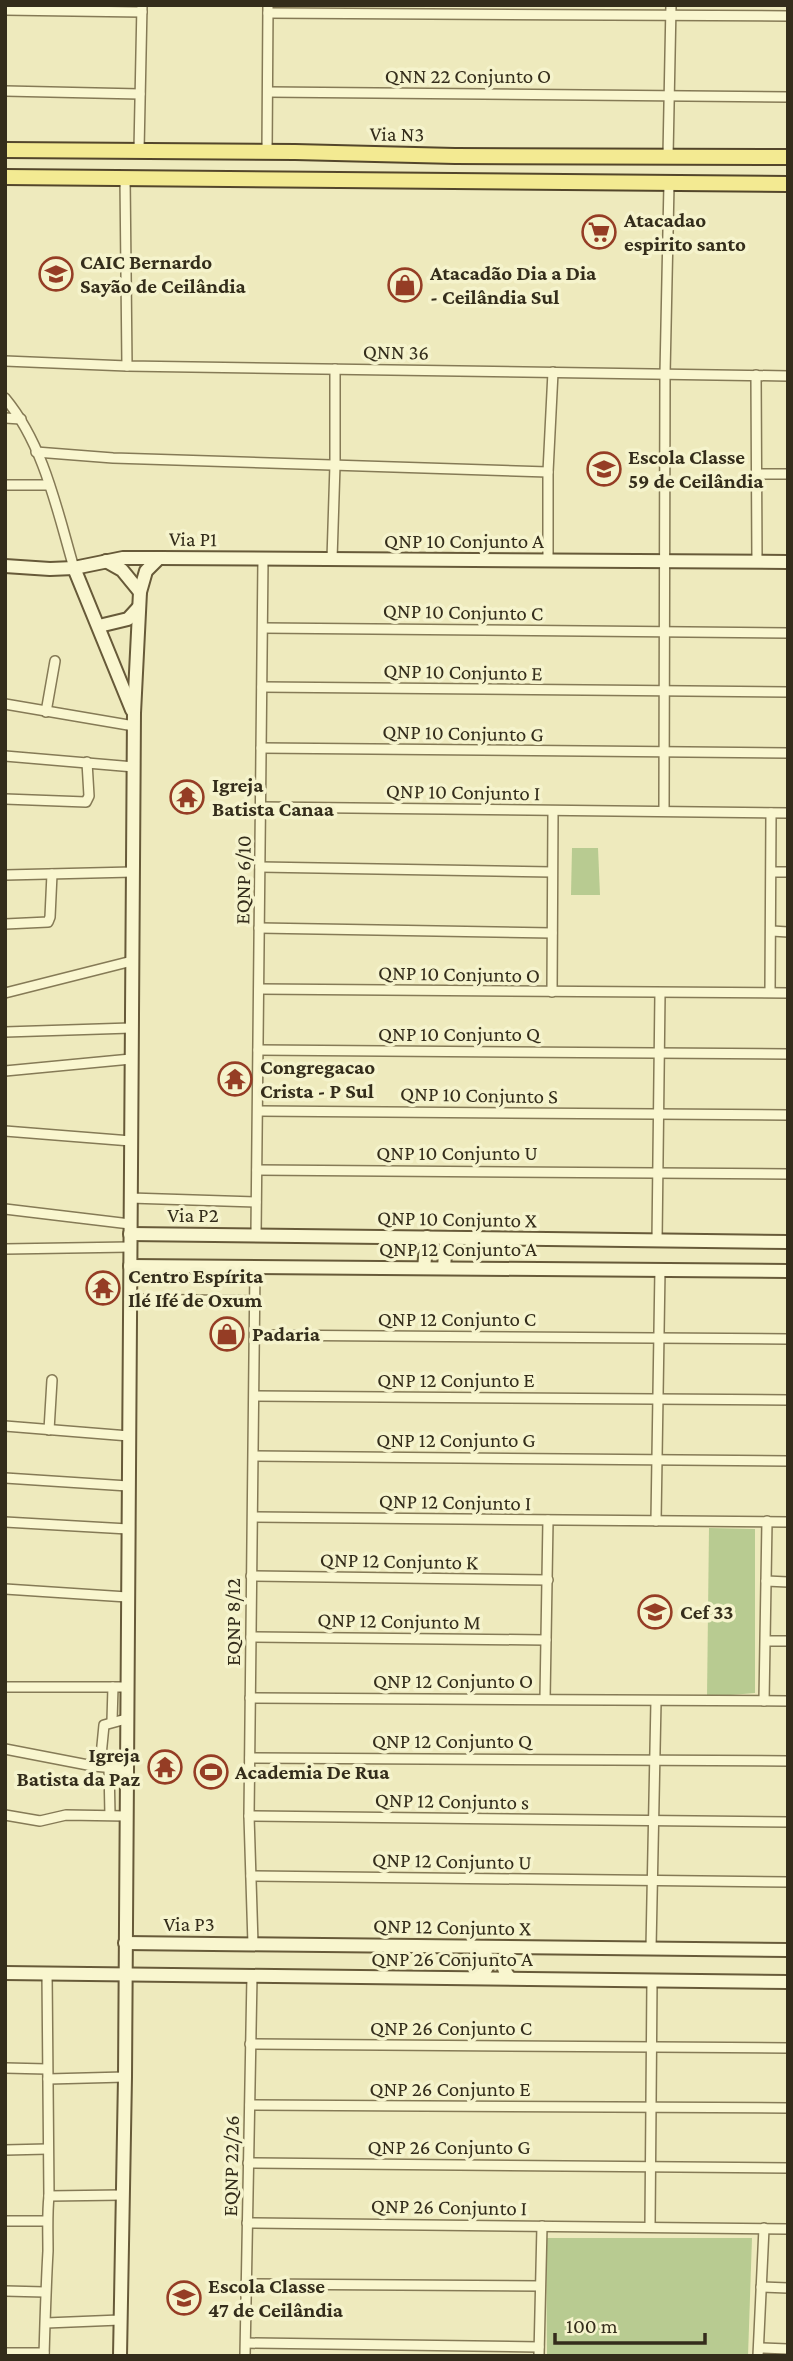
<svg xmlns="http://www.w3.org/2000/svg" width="793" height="2361" viewBox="0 0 793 2361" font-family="'Crimson Pro',serif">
	<rect width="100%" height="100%" fill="#eeeabd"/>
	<!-- green -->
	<g fill="#b8cb91">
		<polygon points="572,848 598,848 600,895 571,895"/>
		<polygon points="709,1528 755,1529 755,1693 707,1697"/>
		<polygon points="546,2238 752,2238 748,2356 547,2356"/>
	</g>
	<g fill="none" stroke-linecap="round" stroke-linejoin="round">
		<defs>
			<g id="street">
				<polyline points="5,10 142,12"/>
				<polyline points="268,13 788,16"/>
				<polyline points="5,91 140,94"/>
				<polyline points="268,92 788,97"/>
				<polyline points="139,150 142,5"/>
				<polyline points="267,152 268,5"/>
				<polyline points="668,156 671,5"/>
				<polyline points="125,177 127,366"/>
				<polyline points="5,361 127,366 788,376"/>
				<polyline points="756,375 757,562"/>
				<path d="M 5,398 C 44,445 57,510 74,568"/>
				<polyline points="5,418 21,419"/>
				<polyline points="36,452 113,458 548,472"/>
				<polyline points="756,474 788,474"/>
				<polyline points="5,485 49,485"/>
				<polyline points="332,559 335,465 335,369"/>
				<polyline points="548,561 548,472 553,372"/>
				<polyline points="263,628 788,633"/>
				<polyline points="262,687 788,692"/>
				<polyline points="5,704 134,726"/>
				<polyline points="46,712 55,661"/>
				<polyline points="261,748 788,753"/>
				<polyline points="5,756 134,767"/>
				<polyline points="5,799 86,802 89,796 87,762"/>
				<polyline points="261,807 788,813"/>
				<polyline points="664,811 665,374 669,184"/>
				<polyline points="260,867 552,872"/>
				<polyline points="772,872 788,872"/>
				<polyline points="5,875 133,872"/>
				<polyline points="5,924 48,922 50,917 52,874"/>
				<polyline points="259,928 552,933"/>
				<polyline points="772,931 788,932"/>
				<polyline points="259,989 788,993"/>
				<polyline points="552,992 553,811"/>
				<polyline points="770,992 771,813"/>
				<polyline points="5,993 132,961"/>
				<polyline points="5,1032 131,1028"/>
				<polyline points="258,1050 788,1054"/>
				<polyline points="5,1071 131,1059"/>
				<polyline points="258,1111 788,1115"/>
				<polyline points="5,1131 131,1141"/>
				<polyline points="257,1170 788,1174"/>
				<polyline points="130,1198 256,1202"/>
				<polyline points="5,1209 130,1224"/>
				<polyline points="256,1234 263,559"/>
				<polyline points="657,1241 660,993"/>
				<polyline points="5,1249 130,1247"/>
				<polyline points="129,1299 255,1301"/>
				<polyline points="255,1335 788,1339"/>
				<polyline points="255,1396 788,1400"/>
				<polyline points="5,1426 129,1436"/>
				<polyline points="49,1430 52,1380"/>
				<polyline points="254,1456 788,1461"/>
				<polyline points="5,1478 128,1486"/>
				<polyline points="254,1517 788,1522"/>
				<polyline points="656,1521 660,1269"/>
				<polyline points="5,1522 128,1529"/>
				<polyline points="251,1576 548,1580"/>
				<polyline points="766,1581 788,1582"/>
				<polyline points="5,1589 127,1597"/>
				<polyline points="251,1637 546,1640"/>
				<polyline points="766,1641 788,1641"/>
				<polyline points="5,1687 126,1687"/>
				<polyline points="250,1698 788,1701"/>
				<polyline points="545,1699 548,1520"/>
				<polyline points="764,1701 767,1521"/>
				<polyline points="112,1721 113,1687"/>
				<polyline points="5,1749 93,1766 126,1769"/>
				<polyline points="250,1758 788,1761"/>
				<polyline points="100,1766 104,1725 126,1719"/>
				<polyline points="109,1767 110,1815"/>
				<polyline points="5,1815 40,1821 66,1815 126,1816"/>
				<polyline points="249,1816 788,1822"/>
				<polyline points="251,1876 788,1882"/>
				<polyline points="253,1944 249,1816 255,1267"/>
				<polyline points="651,1948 656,1701"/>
				<polyline points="250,2044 788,2048"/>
				<polyline points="5,2068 47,2069"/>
				<polyline points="48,2079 125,2077"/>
				<polyline points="250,2105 788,2108"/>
				<polyline points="5,2150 48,2149"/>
				<polyline points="248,2163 788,2168"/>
				<polyline points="49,2196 122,2195"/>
				<polyline points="5,2221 46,2221"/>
				<polyline points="247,2223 788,2229"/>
				<polyline points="650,2227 652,1980"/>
				<polyline points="246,2284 540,2286"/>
				<polyline points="761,2287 788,2288"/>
				<polyline points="5,2291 45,2292"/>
				<polyline points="46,2323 120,2320"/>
				<polyline points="246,2343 539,2347"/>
				<polyline points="759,2348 788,2349"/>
				<polyline points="5,2353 44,2353"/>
				<path d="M 44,2356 C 45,2321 46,2286 48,2251 C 48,2233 47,2215 49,2196 L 47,1973"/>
				<polyline points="245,2356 252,1976"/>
				<polyline points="539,2356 542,2226"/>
				<polyline points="758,2356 764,2228"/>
			</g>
			<g id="secondary">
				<polyline points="106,561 122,570 140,592"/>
				<polyline points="5,566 50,569 74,568 123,558 159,558 788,562"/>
				<polyline points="74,568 132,710"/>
				<polyline points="99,626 128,619 139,607"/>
				<polyline points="130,1234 788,1242"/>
				<polyline points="130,1266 788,1271"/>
				<polyline points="424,1268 427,1237"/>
				<polyline points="444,1268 446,1239"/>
				<polyline points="125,1943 788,1950"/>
				<polyline points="5,1973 788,1982"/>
				<path d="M 476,1978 C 491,1970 492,1957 478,1947"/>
				<path d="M 510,1978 C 500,1967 501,1958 511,1948"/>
				<polyline points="120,2356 125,2077 134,713 140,592 146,571 159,558"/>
			</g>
			<g id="primary">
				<polyline points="5,150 295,152 455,156 788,157"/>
				<polyline points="5,177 788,184"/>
			</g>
		</defs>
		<!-- street casing -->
		<use href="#street" stroke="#857a56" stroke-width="12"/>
		<!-- secondary casing -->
		<use href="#secondary" stroke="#675a39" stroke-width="16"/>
		<!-- primary casing -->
		<use href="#primary" stroke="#53462b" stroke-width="18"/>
		<!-- street -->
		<use href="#street" stroke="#f9f6cf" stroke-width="9"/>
		<!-- secondary -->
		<use href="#secondary" stroke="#f9f6cf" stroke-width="12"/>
		<!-- primary -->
		<use href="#primary" stroke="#f3ea92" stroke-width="14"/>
	</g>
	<!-- icons -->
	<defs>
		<symbol id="supermarket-ring" viewBox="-11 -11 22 22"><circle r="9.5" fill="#f5f3cc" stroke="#953d25" stroke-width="1.5"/><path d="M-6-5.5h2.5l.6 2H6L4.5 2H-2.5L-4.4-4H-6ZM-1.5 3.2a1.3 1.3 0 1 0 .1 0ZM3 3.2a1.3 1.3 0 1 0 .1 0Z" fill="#953d25"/></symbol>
		<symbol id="school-ring" viewBox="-11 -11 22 22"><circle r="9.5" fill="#f5f3cc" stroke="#953d25" stroke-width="1.5"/><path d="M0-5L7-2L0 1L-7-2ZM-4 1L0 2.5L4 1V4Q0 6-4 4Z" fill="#953d25"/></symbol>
		<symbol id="shop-ring" viewBox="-11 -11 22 22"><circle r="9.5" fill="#f5f3cc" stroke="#953d25" stroke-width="1.5"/><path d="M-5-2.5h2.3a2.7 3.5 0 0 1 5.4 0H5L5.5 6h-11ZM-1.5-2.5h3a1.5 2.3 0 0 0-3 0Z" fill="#953d25"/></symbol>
		<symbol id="temple-ring" viewBox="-11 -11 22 22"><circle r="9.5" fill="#f5f3cc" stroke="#953d25" stroke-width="1.5"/><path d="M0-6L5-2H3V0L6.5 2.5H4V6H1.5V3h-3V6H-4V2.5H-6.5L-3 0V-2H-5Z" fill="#953d25"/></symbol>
		<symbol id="stadium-ring" viewBox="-11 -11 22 22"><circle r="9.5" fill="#f5f3cc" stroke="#953d25" stroke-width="1.5"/><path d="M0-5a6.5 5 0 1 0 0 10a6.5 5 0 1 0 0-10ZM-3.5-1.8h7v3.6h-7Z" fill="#953d25"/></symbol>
	</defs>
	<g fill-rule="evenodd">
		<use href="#supermarket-ring" x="580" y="213" width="38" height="38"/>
		<use href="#school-ring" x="37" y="255" width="38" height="38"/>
		<use href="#shop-ring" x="386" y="266" width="38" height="38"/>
		<use href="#school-ring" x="585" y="450" width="38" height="38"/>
		<use href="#temple-ring" x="168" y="778" width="38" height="38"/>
		<use href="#temple-ring" x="216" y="1060" width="38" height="38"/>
		<use href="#temple-ring" x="84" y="1269" width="38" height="38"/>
		<use href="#shop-ring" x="208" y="1315" width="38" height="38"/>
		<use href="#school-ring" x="636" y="1593" width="38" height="38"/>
		<use href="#temple-ring" x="146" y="1748" width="38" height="38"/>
		<use href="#stadium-ring" x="192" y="1753" width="38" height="38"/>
		<use href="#school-ring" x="165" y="2279" width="38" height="38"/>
	</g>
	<g text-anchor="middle" stroke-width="7" stroke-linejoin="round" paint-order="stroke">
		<!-- street labels -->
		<g font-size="21" fill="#342d1b" stroke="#f5f3cc">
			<text x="468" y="83">QNN 22 Conjunto O</text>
			<text transform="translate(397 134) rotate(1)" y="7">Via N3</text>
			<text transform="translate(396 352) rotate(1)" y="7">QNN 36</text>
			<text transform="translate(193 539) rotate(1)" y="7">Via P1</text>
			<text x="464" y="548">QNP 10 Conjunto A</text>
			<text transform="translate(463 612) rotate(1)" y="7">QNP 10 Conjunto C</text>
			<text transform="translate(463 672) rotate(1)" y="7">QNP 10 Conjunto E</text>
			<text transform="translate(463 733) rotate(1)" y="7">QNP 10 Conjunto G</text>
			<text transform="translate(463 792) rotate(1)" y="7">QNP 10 Conjunto I</text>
			<text transform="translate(243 880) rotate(-89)" y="7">EQNP 6/10</text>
			<text transform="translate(459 974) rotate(1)" y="7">QNP 10 Conjunto O</text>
			<text x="459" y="1041">QNP 10 Conjunto Q</text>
			<text transform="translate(479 1095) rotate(1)" y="7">QNP 10 Conjunto S</text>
			<text x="457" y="1160">QNP 10 Conjunto U</text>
			<text x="193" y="1222">Via P2</text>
			<text transform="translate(457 1219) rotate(1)" y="7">QNP 10 Conjunto X</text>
			<text x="458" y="1256">QNP 12 Conjunto A</text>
			<text x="457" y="1326">QNP 12 Conjunto C</text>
			<text x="456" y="1387">QNP 12 Conjunto E</text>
			<text x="456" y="1447">QNP 12 Conjunto G</text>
			<text transform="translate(455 1502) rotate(1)" y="7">QNP 12 Conjunto I</text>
			<text transform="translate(399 1561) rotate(1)" y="7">QNP 12 Conjunto K</text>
			<text transform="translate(399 1621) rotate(1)" y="7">QNP 12 Conjunto M</text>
			<text transform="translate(233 1622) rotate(-90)" y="7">EQNP 8/12</text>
			<text x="453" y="1688">QNP 12 Conjunto O</text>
			<text x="452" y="1748">QNP 12 Conjunto Q</text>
			<text transform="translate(452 1801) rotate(1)" y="7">QNP 12 Conjunto s</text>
			<text transform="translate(452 1861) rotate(1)" y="7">QNP 12 Conjunto U</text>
			<text x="189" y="1931">Via P3</text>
			<text transform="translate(452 1927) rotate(1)" y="7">QNP 12 Conjunto X</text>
			<text x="452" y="1966">QNP 26 Conjunto A</text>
			<text x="451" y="2035">QNP 26 Conjunto C</text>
			<text x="450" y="2096">QNP 26 Conjunto E</text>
			<text x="449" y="2154">QNP 26 Conjunto G</text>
			<text transform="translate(231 2166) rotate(-89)" y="7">EQNP 22/26</text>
			<text transform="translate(449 2207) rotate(1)" y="7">QNP 26 Conjunto I</text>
		</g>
		<!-- poi labels -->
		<g font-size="21" font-weight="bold" fill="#342d1b" stroke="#f5f3cc" text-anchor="start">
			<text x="624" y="227">Atacadao<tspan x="624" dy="24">espirito santo</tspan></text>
			<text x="80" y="269">CAIC Bernardo<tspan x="80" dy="24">Sayão de Ceilândia</tspan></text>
			<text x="430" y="280">Atacadão Dia a Dia<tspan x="430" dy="24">- Ceilândia Sul</tspan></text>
			<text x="628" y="464">Escola Classe<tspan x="628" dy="24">59 de Ceilândia</tspan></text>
			<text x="212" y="792">Igreja<tspan x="212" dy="24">Batista Canaa</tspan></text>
			<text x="260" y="1074">Congregacao<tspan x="260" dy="24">Crista - P Sul</tspan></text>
			<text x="128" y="1283">Centro Espírita<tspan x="128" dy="24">Ilé Ifé de Oxum</tspan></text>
			<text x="252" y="1341">Padaria</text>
			<text x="680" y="1619">Cef 33</text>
			<text x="140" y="1762" text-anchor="end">Igreja<tspan x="140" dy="24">Batista da Paz</tspan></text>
			<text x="235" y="1779">Academia De Rua</text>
			<text x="208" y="2293">Escola Classe<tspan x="208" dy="24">47 de Ceilândia</tspan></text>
		</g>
	</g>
	<!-- border -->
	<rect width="793" height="2361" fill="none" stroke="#342d1b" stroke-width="14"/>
	<!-- scale -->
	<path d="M555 2333v10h150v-10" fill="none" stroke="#342d1b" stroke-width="3.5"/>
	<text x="566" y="2333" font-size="21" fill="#342d1b" stroke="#f5f3cc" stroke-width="5" paint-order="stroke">100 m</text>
</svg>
